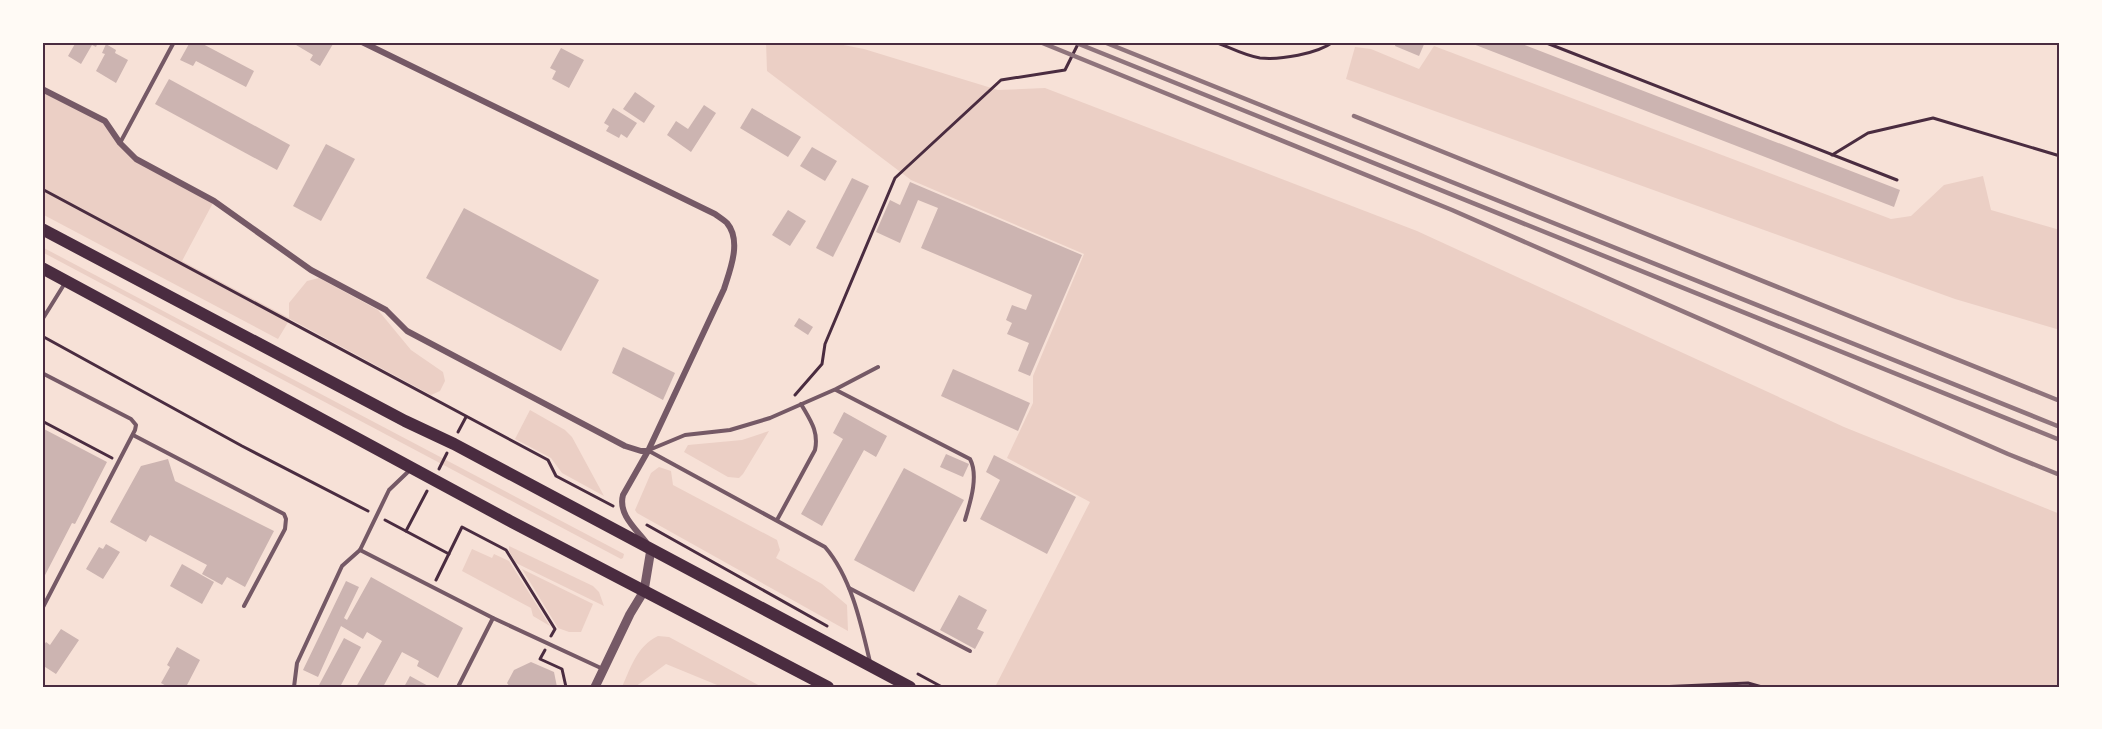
<svg xmlns="http://www.w3.org/2000/svg" width="2102" height="729" viewBox="0 0 2102 729" font-family="Bitter,serif">
	<rect width="100%" height="100%" fill="#f7e1d7"/>
	<!-- green -->
	<g fill="#ebcfc5">
		<polygon points="766,42 828,42 864,49 998,90 1045,88 1417,231 1844,427 2060,514 2060,687 995,687 1090,502 1007,458 1033,403 1033,376 1084,254 911,180 767,71"/>
		<polygon points="1434,46 1891,219 1911,216 1944,185 1983,176 1991,210 2060,230 2060,330 1955,299 1346,79 1355,47 1371,49 1419,69"/>
		<polygon points="42,89 105,121 136,159 214,201 182,261 289,318 289,303 307,281 319,278 378,310 411,350 443,372 445,381 440,391 431,395 290,319 278,339 42,214"/>
		<polygon points="42,247 624,554 623,558 621,559 42,252"/>
		<polygon points="530,410 565,430 572,437 604,496 562,473 551,458 515,439"/>
		<polygon points="769,431 743,474 739,478 728,477 684,452 688,445 742,440"/>
		<polygon points="659,467 671,471 673,485 777,540 780,550 776,558 822,584 847,605 848,631 637,513 635,510 651,473"/>
		<polygon points="509,546 593,586 599,592 604,606 516,563 509,551"/>
		<polygon points="472,549 492,558 494,554 509,561 550,626 533,616 531,608 462,571"/>
		<polygon points="522,569 593,604 581,632 569,632 558,628"/>
		<path d="M 658,636 L 669,637 L 762,687 L 722,687 L 666,664 L 635,687 L 622,687 C 631,667 637,646 658,636 Z"/>
	</g>
	<!-- building -->
	<g fill="#ccb4b1">
		<polygon points="76,42 98,42 96,47 92,45 81,64 68,56"/>
		<polygon points="190,42 199,42 254,71 246,87 196,61 193,66 180,60"/>
		<polygon points="291,42 330,42 333,44 320,66 310,60 313,55"/>
		<polygon points="1396,42 1425,42 1419,56 1395,46"/>
		<polygon points="1468,42 1517,42 1900,190 1894,207"/>
		<polygon points="106,44 116,50 115,53 128,60 116,83 96,71 105,54 102,53"/>
		<polygon points="561,48 584,60 569,88 552,79 556,71 550,68"/>
		<polygon points="169,79 290,145 277,170 155,104"/>
		<polygon points="635,92 655,106 644,123 623,109"/>
		<polygon points="704,105 716,113 691,152 667,135 676,121 688,129"/>
		<polygon points="613,108 637,123 627,138 621,134 619,138 606,131 609,126 604,123"/>
		<polygon points="752,108 801,137 788,157 740,128"/>
		<polygon points="326,144 355,159 321,221 293,206"/>
		<polygon points="812,147 837,161 825,181 800,166"/>
		<polygon points="852,178 869,186 833,257 816,248"/>
		<polygon points="910,182 1082,255 1030,376 1018,371 1029,343 1007,334 1012,323 1006,320 1012,305 1026,310 1032,295 921,248 938,208 918,200 900,243 876,232 890,200 900,205"/>
		<polygon points="464,208 599,280 561,351 426,278"/>
		<polygon points="788,210 806,221 790,246 772,235"/>
		<polygon points="799,318 813,327 808,335 794,326"/>
		<polygon points="623,347 675,373 663,400 612,373"/>
		<polygon points="953,369 1030,403 1018,431 941,396"/>
		<polygon points="844,412 887,436 876,457 864,450 822,526 801,514 843,439 833,433"/>
		<polygon points="42,428 107,462 75,524 72,523 42,581"/>
		<polygon points="946,454 969,464 963,477 940,467"/>
		<polygon points="994,455 1076,497 1047,554 980,519 1000,480 986,472"/>
		<polygon points="168,459 175,481 274,531 245,587 227,577 222,585 202,574 207,565 150,535 146,542 110,522 141,466"/>
		<polygon points="904,468 964,500 914,592 854,560"/>
		<polygon points="106,544 120,552 103,579 86,569 99,547 103,549"/>
		<polygon points="182,564 214,582 202,604 170,586"/>
		<polygon points="371,577 463,628 438,678 417,666 419,661 402,652 383,687 356,687 382,641 367,632 363,639 341,626 318,677 303,670 346,581 359,587 344,618 347,620"/>
		<polygon points="959,595 987,610 977,629 984,632 975,649 940,630"/>
		<polygon points="61,629 79,640 56,674 42,665 42,648 46,642 50,645"/>
		<polygon points="344,638 361,647 340,687 318,687"/>
		<polygon points="177,647 200,660 186,687 168,687 161,683 170,667 167,665"/>
		<polygon points="531,662 554,672 557,687 510,687 507,683 514,670"/>
		<polygon points="410,676 430,687 404,687"/>
	</g>
	<g fill="none" stroke-linecap="round" stroke-linejoin="round">
		<!-- path -->
		<g stroke="#4a2c40" stroke-width="3">
			<path d="M 1215,42 C 1229,47 1245,56 1260,58 C 1280,60 1317,54 1333,42"/>
			<polyline points="1544,42 1897,180"/>
			<polyline points="1832,155 1868,133 1933,118 2060,156"/>
			<polyline points="42,189 548,460 556,476 613,506"/>
			<polyline points="42,336 242,446 368,511"/>
			<polyline points="795,395 822,364 825,344 895,178 1001,80 1065,70 1079,42"/>
			<polyline points="42,421 112,458"/>
			<polyline points="458,432 466,417"/>
			<polyline points="439,469 447,453"/>
			<polyline points="385,520 449,554"/>
			<polyline points="647,525 827,626"/>
			<polyline points="406,531 427,491"/>
			<polyline points="436,580 462,527 506,550 555,629 551,636"/>
			<polyline points="545,650 540,659 562,669 566,687"/>
			<polyline points="918,674 942,687"/>
			<polyline points="1658,687 1748,683 1762,687"/>
		</g>
		<!-- service -->
		<g stroke="#755966" stroke-width="4">
			<polyline points="120,143 174,42"/>
			<polyline points="42,320 65,283"/>
			<polyline points="42,373 131,419 136,425 135,430 42,609"/>
			<path d="M 836,390 L 970,459 C 979,476 970,503 965,520"/>
			<polyline points="133,435 284,514 286,519 285,529 244,606"/>
			<polyline points="649,450 685,435 730,430 770,418 836,389 878,367"/>
			<path d="M 649,451 L 825,547 C 851,577 861,623 870,662"/>
			<path d="M 777,520 L 815,450 C 819,431 810,420 801,404"/>
			<polyline points="360,550 493,618 603,669"/>
			<polyline points="849,588 970,651"/>
			<polyline points="294,687 297,663 342,566 360,550 389,490 411,469"/>
			<polyline points="458,687 493,618"/>
		</g>
		<!-- minor -->
		<g stroke="#755966" stroke-width="6">
			<path d="M 362,42 L 715,214 C 719,217 724,220 727,223 C 742,241 730,270 724,289 L 648,451 L 623,495 C 618,514 635,528 646,542"/>
			<polyline points="42,89 105,121 120,143 136,159 214,201 311,270 386,310 407,331 625,446 641,451 648,451"/>
		</g>
		<!-- tertiary -->
		<polyline stroke="#755966" stroke-width="9" points="595,687 630,614 644,591 651,549"/>
		<!-- primary -->
		<g stroke="#4a2c40" stroke-width="12">
			<polyline points="42,229 405,421 454,444 910,687"/>
			<polyline points="42,268 510,521 828,687"/>
		</g>
		<!-- rail -->
		<g stroke="#8f747c" stroke-width="4.5">
			<polyline points="1040,42 1452,210 2008,454 2060,475"/>
			<polyline points="1074,42 2060,440"/>
			<polyline points="1104,42 2060,427"/>
			<polyline points="1354,116 2060,401"/>
		</g>
	</g>
	<!-- border -->
	<rect width="2102" height="729" fill="none" stroke="#fffaf5" stroke-width="87"/>
	<rect x="44" y="44" width="2014" height="642" fill="none" stroke="#4a2c40" stroke-width="2"/>
</svg>
